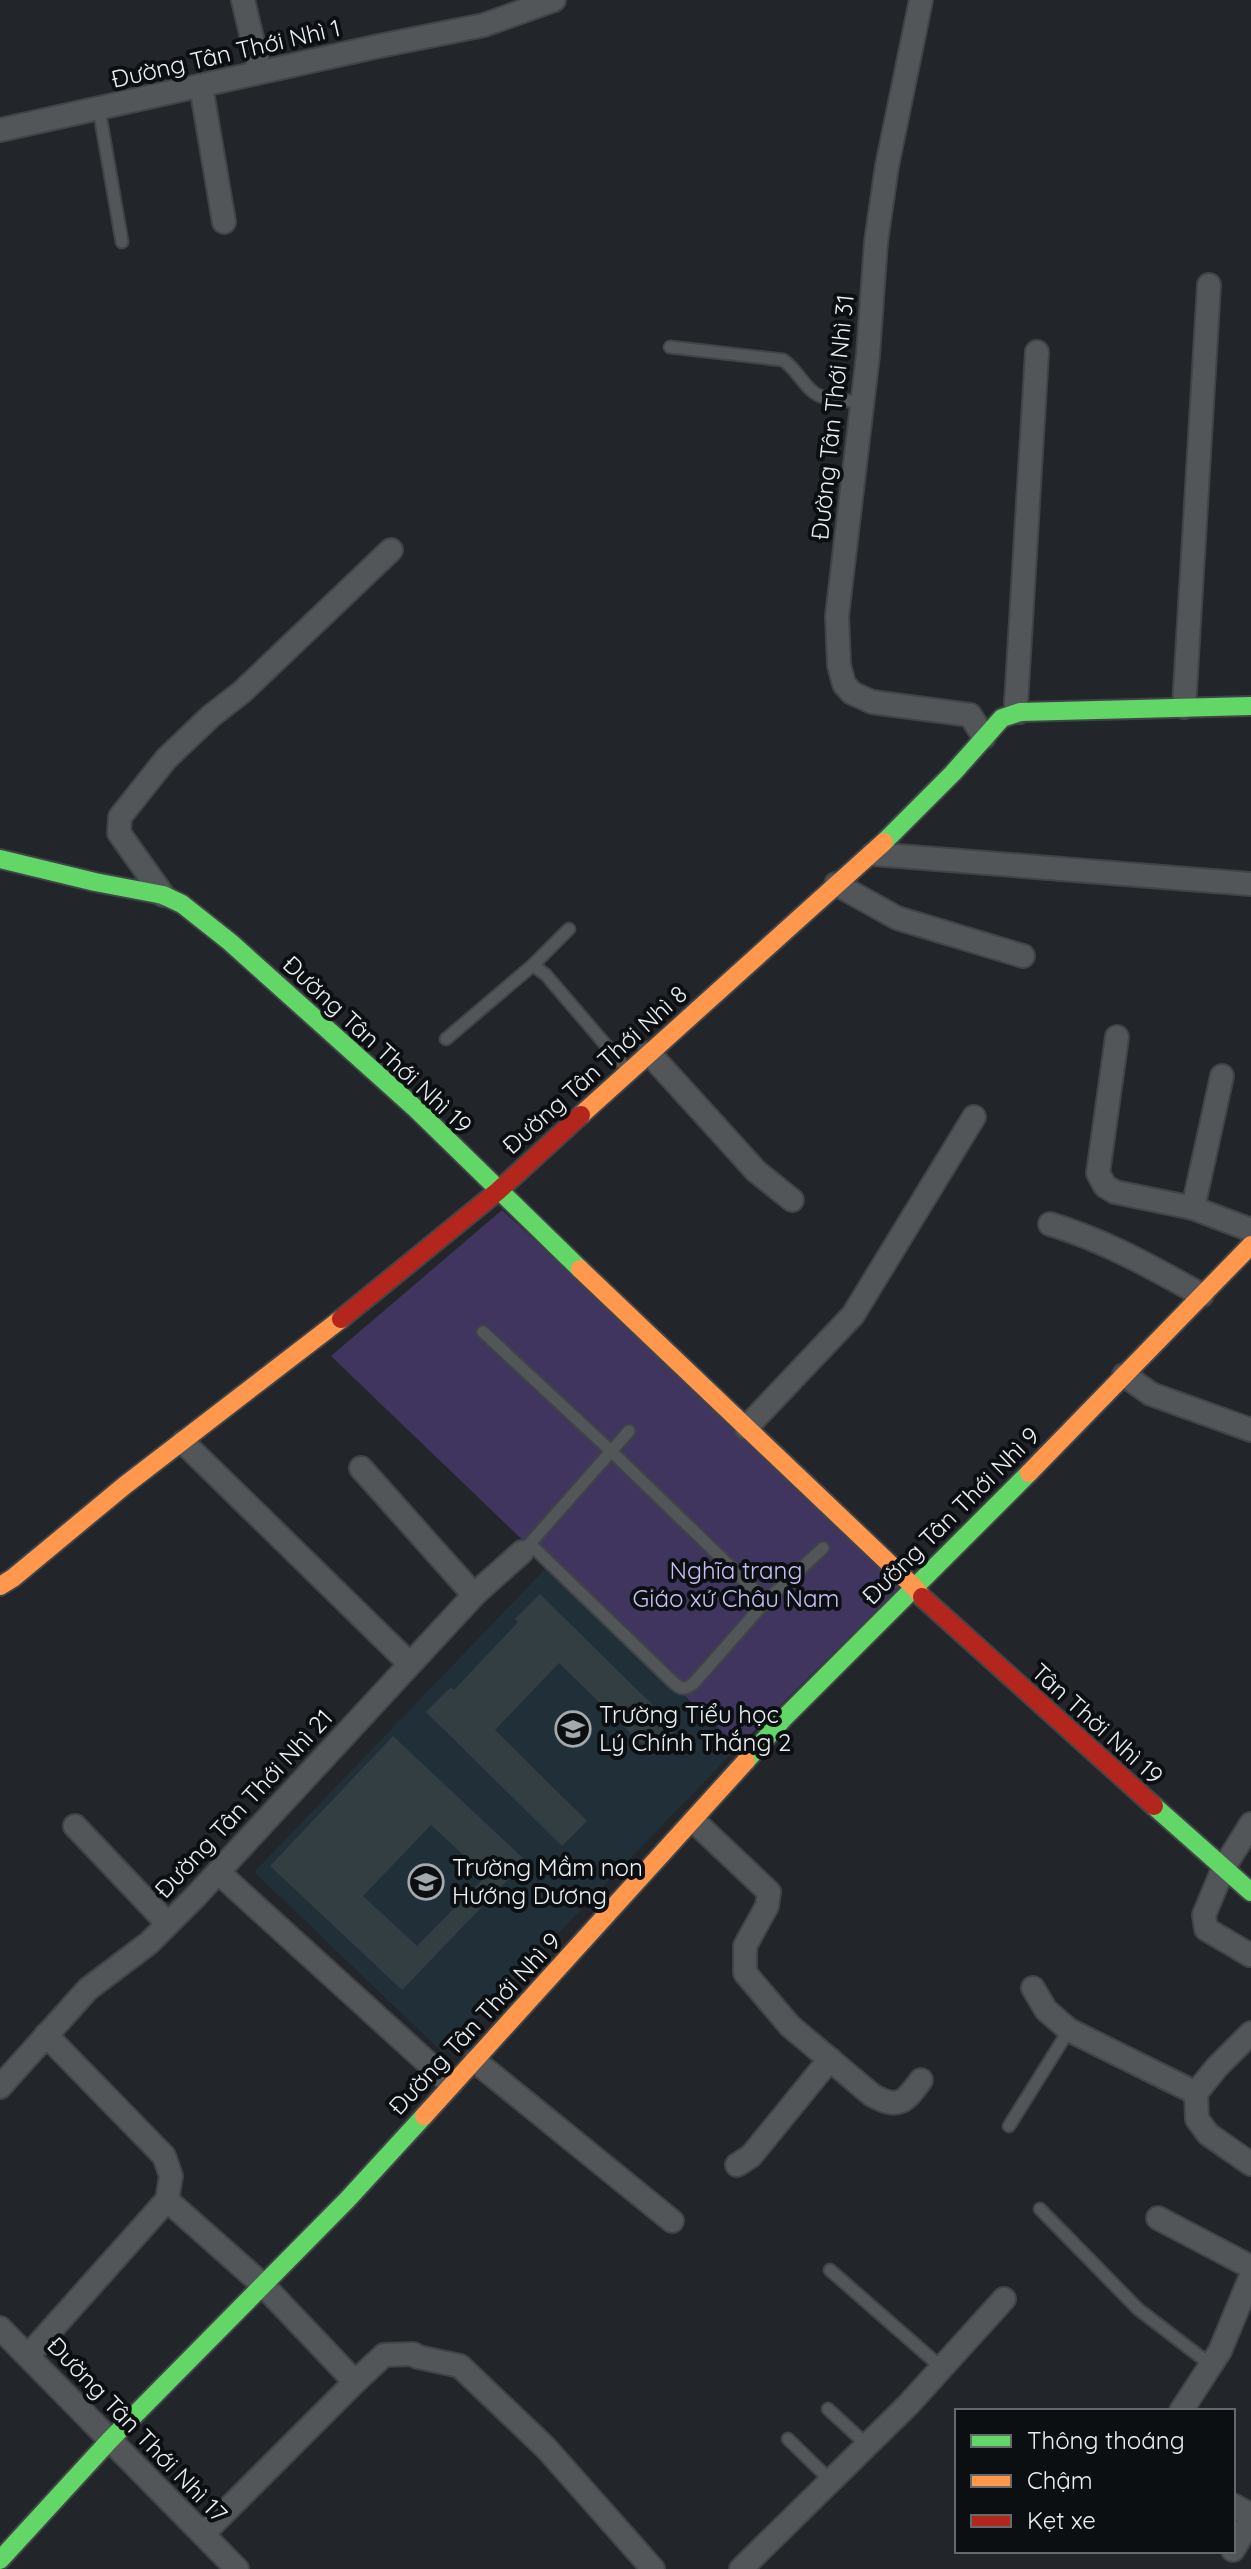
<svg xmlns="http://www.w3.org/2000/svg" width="1251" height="2569" viewBox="0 0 1251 2569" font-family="Quicksand,sans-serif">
	<rect width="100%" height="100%" fill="#22262a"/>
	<!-- built -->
	<polygon fill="#212f38" points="548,1566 738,1747 443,2053 254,1872"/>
	<!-- green -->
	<polygon fill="#3f355f" points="502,1210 905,1582 738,1747 331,1356"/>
	<!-- building -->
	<g fill="#323e42" fill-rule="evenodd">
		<polygon points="540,1594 677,1729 652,1754 559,1663 495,1730 587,1821 562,1846 426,1712 451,1687 454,1690 518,1622 515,1619"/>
		<path d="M 393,1736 L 526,1861 L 402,1990 L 270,1866 ZM 431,1825 L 486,1876 L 417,1946 L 363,1896 Z"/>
	</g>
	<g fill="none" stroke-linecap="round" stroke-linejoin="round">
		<defs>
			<g id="lane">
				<polyline points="99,109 122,242"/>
				<path d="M 670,347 L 783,360 C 796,369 800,380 811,390 C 823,402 846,400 862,402"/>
				<polyline points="533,965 569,929"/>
				<polyline points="446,1039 533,965 546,975 628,1071"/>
				<polyline points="483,1332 611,1451 766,1601"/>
				<path d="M 530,1544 L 674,1683 C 681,1689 684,1690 693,1684 L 766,1601 L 823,1548"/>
				<polyline points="526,1548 629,1431"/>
				<polyline points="1009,2126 1069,2030"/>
				<polyline points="1040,2209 1138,2309 1211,2365"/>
				<polyline points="830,2270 942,2368"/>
				<polyline points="828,2409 867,2445"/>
				<polyline points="788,2439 831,2481"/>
			</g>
			<g id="street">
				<polyline points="243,0 260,72"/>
				<polyline points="921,0 887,166 876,242 868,355 837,616 839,665 844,684 852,693 872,702 970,715 984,737"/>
				<polyline points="201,86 224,222"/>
				<polyline points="0,130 379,46 484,25 554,0"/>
				<polyline points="1184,707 1209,285"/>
				<polyline points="1019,712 1016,704 1037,352"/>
				<polyline points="873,854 1251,884"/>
				<polyline points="836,884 897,918 1023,956"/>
				<polyline points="163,895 119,833 120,817 166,759 211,716 242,692 391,550"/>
				<polyline points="1117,1037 1098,1173 1105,1186 1115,1192 1193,1208 1251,1230"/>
				<polyline points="649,1053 756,1171 792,1200"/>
				<polyline points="1193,1208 1222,1076"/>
				<path d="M 1050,1224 C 1106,1241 1151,1267 1202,1295"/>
				<polyline points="1124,1375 1151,1394 1251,1430"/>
				<polyline points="746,1428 853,1315 974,1117"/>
				<polyline points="183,1442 410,1664"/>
				<polyline points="361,1468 474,1595"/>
				<path d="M 694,1821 L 769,1892 L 767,1906 L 745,1946 L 745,1973 L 790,2026 L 872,2095 C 899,2110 905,2102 921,2080"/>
				<polyline points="75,1826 168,1924"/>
				<polyline points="218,1872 451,2084"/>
				<polyline points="1250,1955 1206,1929 1204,1915 1223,1869 1251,1824"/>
				<polyline points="1033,1988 1046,2010 1069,2030 1196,2093"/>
				<polyline points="1251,2033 1217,2067 1196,2093 1197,2119 1208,2134 1251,2164"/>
				<polyline points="46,2035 164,2156 171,2176 167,2200"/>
				<polyline points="475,2061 672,2221"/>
				<polyline points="0,2087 88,1989 149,1943 195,1897 476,1593 522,1552"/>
				<polyline points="737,2165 751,2156 830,2059"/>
				<polyline points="167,2200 264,2286 355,2382 384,2355 413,2354 418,2357 460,2366 546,2448 653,2569"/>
				<polyline points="1158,2218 1251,2267"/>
				<polyline points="0,2328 237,2569"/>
				<polyline points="28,2356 167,2200"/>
				<polyline points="1181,2411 1220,2351 1251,2276"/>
				<polyline points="1233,2505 1251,2515"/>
				<polyline points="203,2534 355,2382"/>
				<polyline points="1233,2550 1251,2519"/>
				<polyline points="741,2569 908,2405 1004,2299"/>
			</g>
			<g id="fast">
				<polyline points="884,842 953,773 1002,718 1020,712 1251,706"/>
				<polyline points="0,859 95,882 163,895 182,904 230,942 415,1108 580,1269"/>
				<polyline points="746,1761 782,1720 1029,1473"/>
				<polyline points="1154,1806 1251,1892"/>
				<polyline points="0,2560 110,2440 347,2200 424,2116"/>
			</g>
			<g id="slow">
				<polyline points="581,1115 884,842"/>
				<polyline points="580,1269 915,1588 922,1597"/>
				<polyline points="1029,1473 1251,1245"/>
				<polyline points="0,1586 13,1578 124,1486 341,1319"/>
				<polyline points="424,2116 746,1761"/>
			</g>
			<g id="jam">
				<polyline points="341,1319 498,1191 581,1115"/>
				<polyline points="922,1597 1154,1806"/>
			</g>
		</defs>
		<!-- lane casing -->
		<use href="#lane" stroke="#404447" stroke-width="15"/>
		<!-- street casing -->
		<use href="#street" stroke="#404447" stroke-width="26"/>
		<!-- fast casing -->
		<use href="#fast" stroke="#404447" stroke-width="22"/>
		<!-- slow casing -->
		<use href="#slow" stroke="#404447" stroke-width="22"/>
		<!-- jam casing -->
		<use href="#jam" stroke="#404447" stroke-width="22"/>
		<!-- lane -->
		<use href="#lane" stroke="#535658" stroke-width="11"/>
		<!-- street -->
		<use href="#street" stroke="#535658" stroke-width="22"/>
		<!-- fast -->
		<use href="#fast" stroke="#63d668" stroke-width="18"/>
		<!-- slow -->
		<use href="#slow" stroke="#ff974d" stroke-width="18"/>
		<!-- jam -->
		<use href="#jam" stroke="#b3261e" stroke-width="18"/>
	</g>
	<!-- icons -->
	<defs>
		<symbol id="school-ring" viewBox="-11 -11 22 22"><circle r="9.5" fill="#0b0f12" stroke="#a3a9ad" stroke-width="1.5"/><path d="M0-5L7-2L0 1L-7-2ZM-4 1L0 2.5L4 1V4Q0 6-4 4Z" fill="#a3a9ad"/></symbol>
	</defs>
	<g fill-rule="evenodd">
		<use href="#school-ring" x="553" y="1709" width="40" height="40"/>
		<use href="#school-ring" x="406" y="1862" width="40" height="40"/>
	</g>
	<g text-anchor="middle" stroke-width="8" stroke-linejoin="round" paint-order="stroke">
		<!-- street labels -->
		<g font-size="24" fill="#e9eff3" stroke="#0b0f12">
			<text transform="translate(226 54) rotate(-13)" y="8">Đường Tân Thới Nhì 1</text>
			<text transform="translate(833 417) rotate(-84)" y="8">Đường Tân Thới Nhì 31</text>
			<text transform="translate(377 1045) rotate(43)" y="8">Đường Tân Thới Nhì 19</text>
			<text transform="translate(595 1070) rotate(-42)" y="8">Đường Tân Thới Nhì 8</text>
			<text transform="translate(951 1516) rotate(-45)" y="8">Đường Tân Thới Nhì 9</text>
			<text transform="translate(1097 1724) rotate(42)" y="8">Tân Thời Nhì 19</text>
			<text transform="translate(244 1804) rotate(-47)" y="8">Đường Tân Thới Nhì 21</text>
			<text transform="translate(475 2024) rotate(-47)" y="8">Đường Tân Thới Nhì 9</text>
			<text transform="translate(137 2430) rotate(46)" y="8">Đường Tân Thới Nhì 17</text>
		</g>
		<!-- park labels -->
		<g font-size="24" fill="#c8bff7" stroke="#0b0f12">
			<text x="736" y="1579">Nghĩa trang<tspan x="736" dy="28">Giáo xứ Châu Nam</tspan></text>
		</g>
		<!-- poi labels -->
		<g font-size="24" fill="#e9eff3" stroke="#0b0f12" text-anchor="start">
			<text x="599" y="1723">Trường Tiểu học<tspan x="599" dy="28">Lý Chính Thắng 2</tspan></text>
			<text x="452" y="1876">Trường Mầm non<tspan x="452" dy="28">Hướng Dương</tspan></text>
		</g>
	</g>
	<!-- legend -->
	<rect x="955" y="2409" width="280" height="144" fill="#0b0f12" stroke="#64696c" stroke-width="2"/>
	<rect x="971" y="2435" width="40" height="12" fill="#63d668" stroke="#64696c" stroke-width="2"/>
	<text x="1027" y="2449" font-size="24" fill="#e9eff3">Thông thoáng</text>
	<rect x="971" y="2475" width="40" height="12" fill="#ff974d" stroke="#64696c" stroke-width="2"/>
	<text x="1027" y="2489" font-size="24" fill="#e9eff3">Chậm</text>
	<rect x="971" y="2515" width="40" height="12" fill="#b3261e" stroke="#64696c" stroke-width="2"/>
	<text x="1027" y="2529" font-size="24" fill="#e9eff3">Kẹt xe</text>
</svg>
